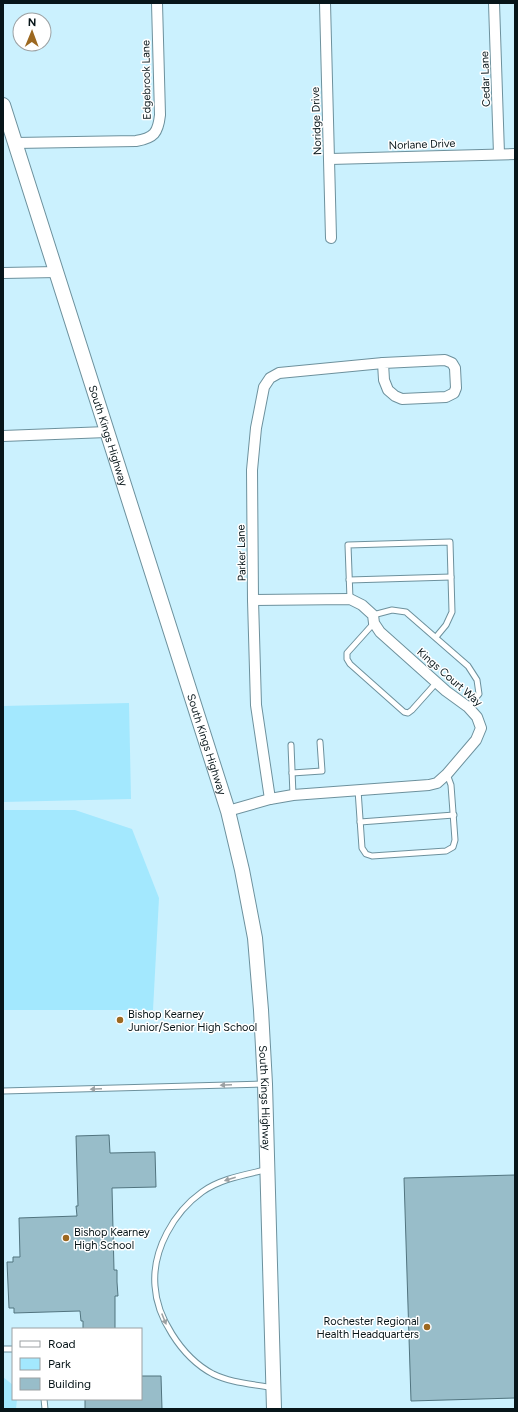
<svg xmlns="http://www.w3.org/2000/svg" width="518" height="1412" viewBox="0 0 518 1412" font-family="Figtree,sans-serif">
	<rect width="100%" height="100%" fill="#cbf1fe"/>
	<!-- green -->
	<g fill="#a3e8fe">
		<polygon points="129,703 131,799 3,802 3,706"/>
		<polygon points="3,810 75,810 132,829 159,898 153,1010 3,1010"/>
		<polygon points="3,1377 13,1385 13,1399 17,1399 16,1409 3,1409"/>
	</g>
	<!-- building -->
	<g fill="#98bdc9" stroke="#51747f">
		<polygon points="109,1135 110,1153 155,1152 156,1187 112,1188 114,1270 117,1270 117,1282 118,1296 115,1296 115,1329 83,1329 83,1321 81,1321 80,1311 14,1313 14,1308 9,1308 7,1262 13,1262 13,1257 20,1257 19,1218 77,1216 76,1206 78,1206 76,1136"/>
		<polygon points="515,1175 515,1398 411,1401 404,1178"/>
		<polygon points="141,1376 161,1376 162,1409 85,1409 85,1399 141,1399"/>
	</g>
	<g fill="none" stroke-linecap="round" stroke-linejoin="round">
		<defs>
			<g id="lane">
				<polyline points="349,580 451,577"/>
				<polyline points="350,599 348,545 450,542 452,612 446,625 436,637"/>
				<polyline points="373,615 392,610 406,612 468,666 477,680 479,694 468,707"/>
				<polyline points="374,623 347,653 347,659 350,664 404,712 408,713 412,710 437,682"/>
				<polyline points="291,745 293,795"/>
				<polyline points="292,773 322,771 320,742"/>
				<polyline points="358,790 362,848 366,854 372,856 446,851 453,847 455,840 451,785 447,774"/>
				<polyline points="360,822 454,815"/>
				<polyline points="3,1091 264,1084"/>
				<path d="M 265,1170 C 244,1175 220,1179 202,1192 C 174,1212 152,1250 155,1286 C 156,1303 163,1320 172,1334 C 182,1350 196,1365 213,1374 C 231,1383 253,1384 273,1388"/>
				<polyline points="3,1349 13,1349"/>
				<polyline points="44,1399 45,1409"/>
			</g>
			<g id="street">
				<polyline points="325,3 331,238"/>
				<polyline points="494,3 499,154"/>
				<path d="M 15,143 L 136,141 C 154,138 158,133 160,115 L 157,3"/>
				<polyline points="330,159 515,154"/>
				<polyline points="3,273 57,272"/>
				<polygon points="445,360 452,363 455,368 456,388 454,393 446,397 402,399 395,396 388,390 384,380 383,363"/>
				<polyline points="3,436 107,432"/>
				<polyline points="270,799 256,705 253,600 252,470 256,428 264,387 270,378 279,373 383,363"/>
				<polyline points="228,811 270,799 293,795 429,785 437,783 447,774 476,740 481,728 477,717 468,707 446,691 380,632 374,623 373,615 362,605 350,599 253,600"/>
			</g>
			<g id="secondary">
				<path id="s1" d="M 3,105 L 228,811 L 242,870 L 255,938 L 261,1010 L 265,1084 L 274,1409"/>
			</g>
		</defs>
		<!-- lane casing -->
		<use href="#lane" stroke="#6d919d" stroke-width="7"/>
		<!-- street casing -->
		<use href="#street" stroke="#6d919d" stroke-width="12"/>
		<!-- secondary casing -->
		<use href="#secondary" stroke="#6d919d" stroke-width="16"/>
		<!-- lane -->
		<use href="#lane" stroke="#fff" stroke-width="5"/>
		<!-- street -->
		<use href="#street" stroke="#fff" stroke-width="10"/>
		<!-- secondary -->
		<use href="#secondary" stroke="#fff" stroke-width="14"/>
	</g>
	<!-- one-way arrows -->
	<defs><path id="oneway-solid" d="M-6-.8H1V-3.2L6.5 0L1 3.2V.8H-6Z"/></defs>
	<g fill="#9ca1a3">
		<use href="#oneway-solid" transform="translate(226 1085) rotate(178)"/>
		<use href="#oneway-solid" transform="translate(96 1089) rotate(178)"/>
		<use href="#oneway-solid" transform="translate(230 1179) rotate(162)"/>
		<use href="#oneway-solid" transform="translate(164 1319) rotate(68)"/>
	</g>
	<!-- markers -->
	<g fill="#9c6820" stroke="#fff" stroke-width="1.5">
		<circle cx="120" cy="1020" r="4"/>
		<circle cx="66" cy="1238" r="4"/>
		<circle cx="427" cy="1327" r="4"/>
	</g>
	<g text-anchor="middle" stroke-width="3" stroke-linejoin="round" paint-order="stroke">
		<!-- street labels -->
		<g font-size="11" fill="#071519" stroke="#fff">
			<text transform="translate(485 79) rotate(-92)" y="4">Cedar Lane</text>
			<text transform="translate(146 80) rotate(-91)" y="4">Edgebrook Lane</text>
			<text transform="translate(316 121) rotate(-92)" y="4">Noridge Drive</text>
			<text transform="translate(422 144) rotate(-2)" y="4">Norlane Drive</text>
			<text dy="4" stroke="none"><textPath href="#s1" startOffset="347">South Kings Highway</textPath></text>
			<text transform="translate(241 553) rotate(-91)" y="4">Parker Lane</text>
			<text transform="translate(450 677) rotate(41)" y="4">Kings Court Way</text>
			<text dy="4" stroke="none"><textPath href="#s1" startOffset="671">South Kings Highway</textPath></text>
			<text dy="4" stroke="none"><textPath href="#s1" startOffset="1031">South Kings Highway</textPath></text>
		</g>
		<!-- poi labels -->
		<g font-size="11" fill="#071519" stroke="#fff" text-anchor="start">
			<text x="128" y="1018">Bishop Kearney<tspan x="128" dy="13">Junior/Senior High School</tspan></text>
			<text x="74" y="1236">Bishop Kearney<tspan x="74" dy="13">High School</tspan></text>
			<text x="419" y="1325" text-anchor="end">Rochester Regional<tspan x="419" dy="13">Health Headquarters</tspan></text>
		</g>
	</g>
	<!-- border -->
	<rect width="518" height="1412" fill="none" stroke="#071519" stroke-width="8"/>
	<!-- legend -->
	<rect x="12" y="1328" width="130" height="72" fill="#ffffff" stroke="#9ca1a3"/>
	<rect x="20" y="1341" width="20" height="6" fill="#ffffff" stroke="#9ca1a3"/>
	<text x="48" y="1348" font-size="12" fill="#071519">Road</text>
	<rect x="20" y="1358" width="20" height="12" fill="#a3e8fe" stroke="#9ca1a3"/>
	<text x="48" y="1368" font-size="12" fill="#071519">Park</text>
	<rect x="20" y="1378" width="20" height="12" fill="#98bdc9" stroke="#9ca1a3"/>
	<text x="48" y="1388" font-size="12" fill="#071519">Building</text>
	<!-- north arrow -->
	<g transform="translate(32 32) rotate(1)"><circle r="19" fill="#ffffff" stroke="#9ca1a3"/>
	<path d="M0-3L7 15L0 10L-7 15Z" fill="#9c6820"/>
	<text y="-6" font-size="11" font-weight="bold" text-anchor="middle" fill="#071519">N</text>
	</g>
</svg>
